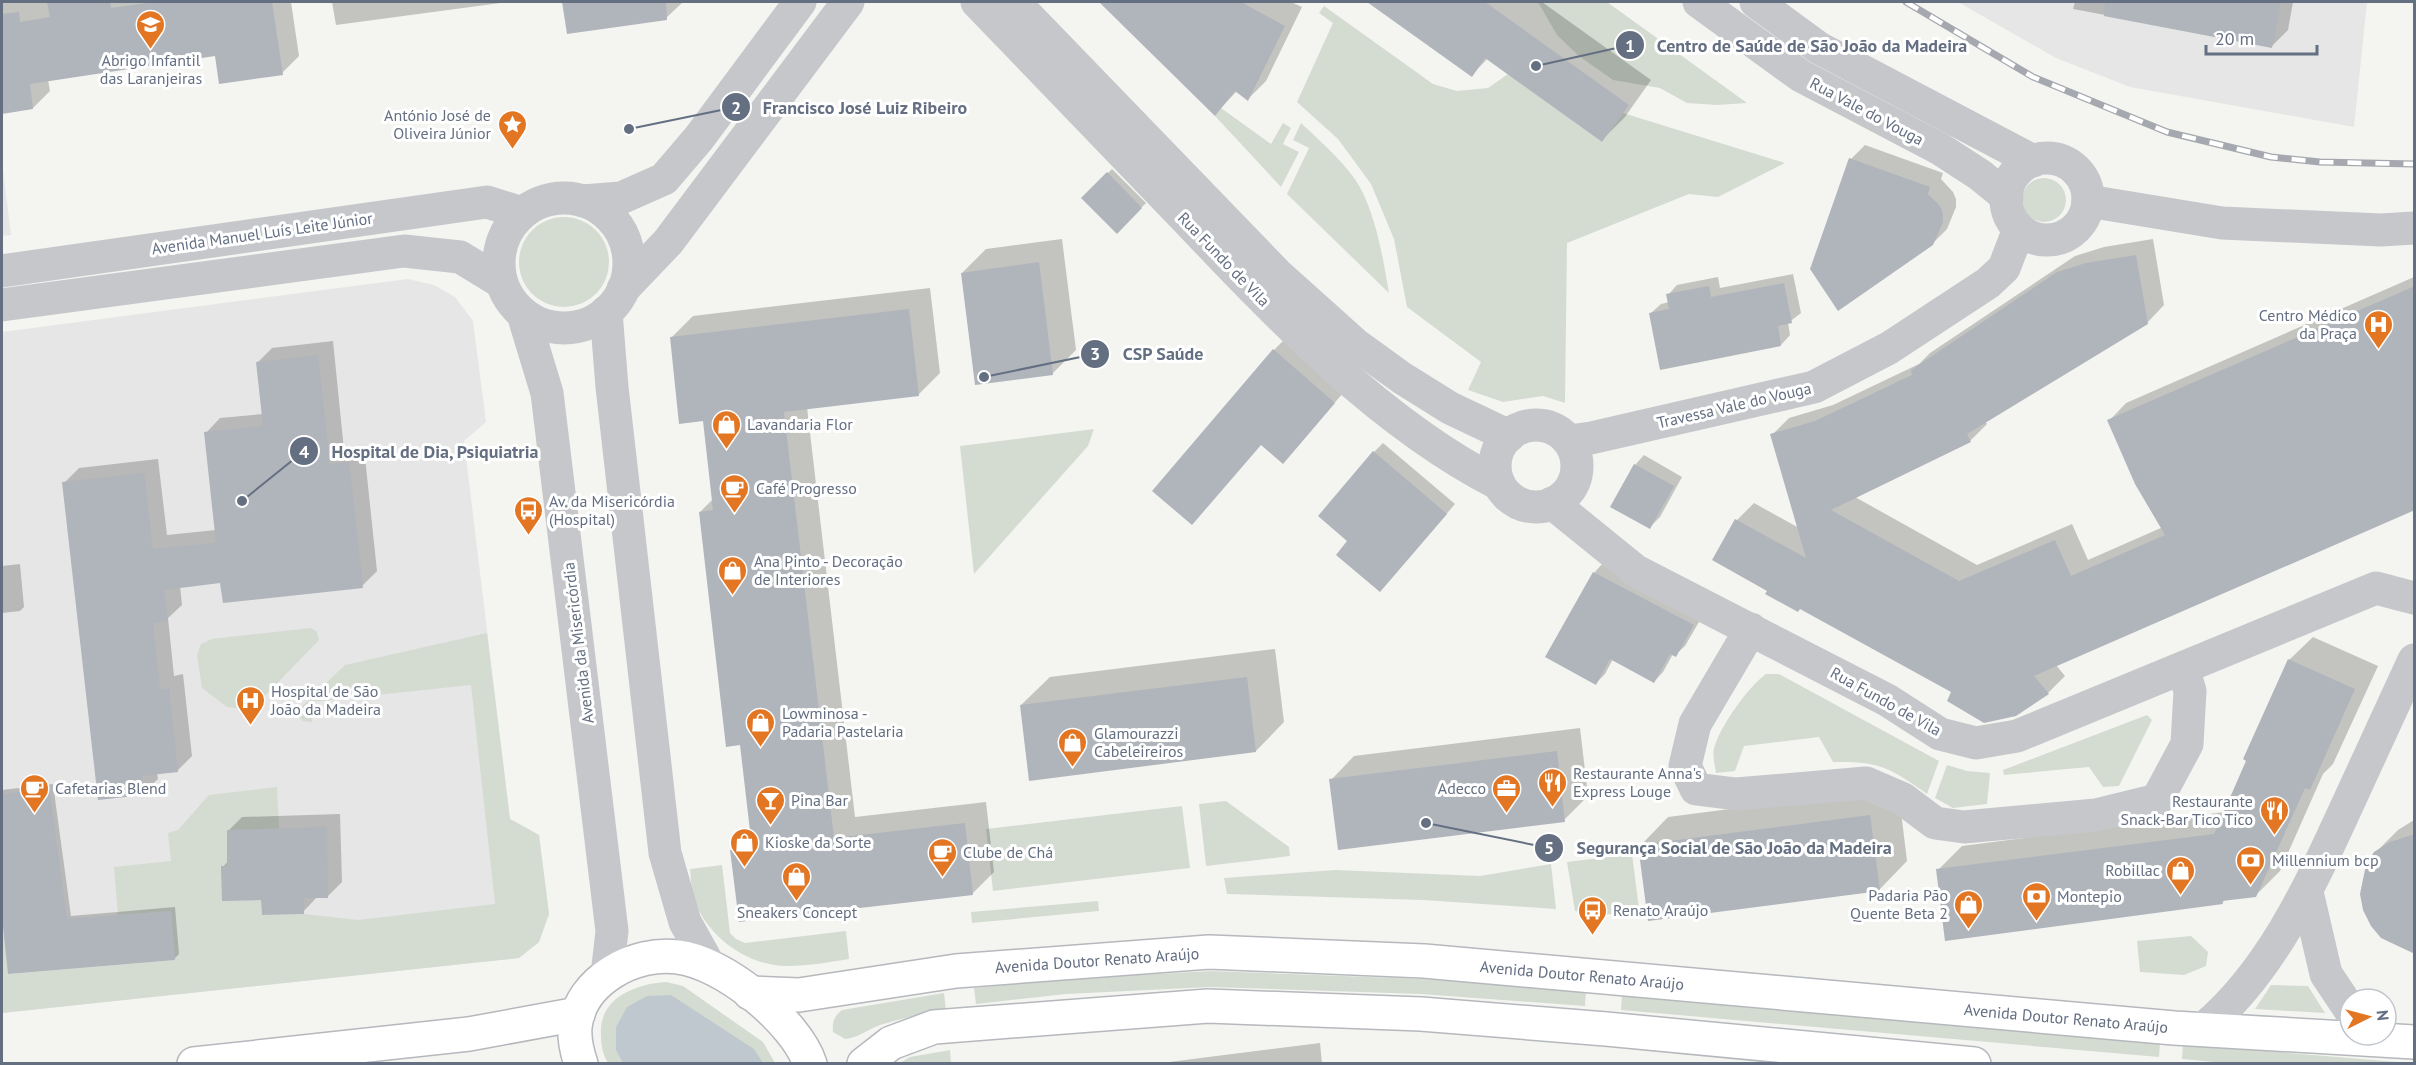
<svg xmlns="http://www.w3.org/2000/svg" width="2416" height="1065" viewBox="0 0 2416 1065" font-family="'PT Sans',sans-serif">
	<rect width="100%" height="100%" fill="#f4f5f1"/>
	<!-- built -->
	<g fill="#e5e6e5">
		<polygon points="1958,2 2367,2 2354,127 2130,87 2056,58"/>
		<polygon points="2,162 11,235 2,236"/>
		<polygon points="408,279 434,285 455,297 473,321 486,422 464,441 510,819 539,835 549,914 539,942 519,958 2,1013 2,332"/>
	</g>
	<!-- green -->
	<g fill="#d4dcd2">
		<polygon points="1538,2 1607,2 1747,103 1717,105 1687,103 1660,88 1613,80 1579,56 1557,35"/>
		<polygon points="1324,6 1433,84 1457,91 1488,88 1508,74 1602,142 1623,113 1785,163 1718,197 1689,194 1567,243 1565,403 1543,396 1503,402 1468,390 1481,362 1407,307 1394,239 1371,184 1338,139 1297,102 1333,23 1319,13"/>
		<polygon points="1221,108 1271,144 1283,123 1291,128 1283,144 1299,152 1281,187 1215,116"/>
		<path d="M 1301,123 C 1320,141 1349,166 1361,189 C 1377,221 1383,258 1389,293 L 1287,194 L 1309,148 L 1293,140 Z"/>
		<circle cx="2044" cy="200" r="22"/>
		<circle cx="564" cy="262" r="45"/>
		<polygon points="1094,429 1088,446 974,574 960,446"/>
		<polygon points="311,628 317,632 319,640 257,704 243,709 227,707 202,688 197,655 201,644 212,639"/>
		<polygon points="487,633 510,819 539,835 549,914 539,942 519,958 2,1013 2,916 9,974 175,960 171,911 118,915 114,867 171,861 168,833 178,830 209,795 277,787 279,829 227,830 227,866 221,866 261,900 262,915 304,914 358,920 495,904 471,685 311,702 312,722 303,721 295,713 345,665"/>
		<path d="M 1766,674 L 1779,674 L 1939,761 L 1927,794 C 1890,768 1880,761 1833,762 L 1819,737 L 1744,746 L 1735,771 L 1716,773 C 1715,765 1712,756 1714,748 C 1720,726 1748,687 1766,674 Z"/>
		<polygon points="2147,715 2152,720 2119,786 2103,787 2089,767 2004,775 2003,770"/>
		<polygon points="1947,765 1967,771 1990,773 1987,804 1953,808 1935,798"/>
		<polygon points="1226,801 1289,847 1290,856 1206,866 1199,804"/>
		<polygon points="1182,806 1190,868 993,891 986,829"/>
		<polygon points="1632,854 1640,917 1575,911 1567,862"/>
		<polygon points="1551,864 1556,909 1424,900 1227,894 1224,878 1335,870 1480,876"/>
		<path d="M 722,865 L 730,933 L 736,939 L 745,943 L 846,931 L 849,959 C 830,962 809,966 789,966 C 748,967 705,936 693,896 C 691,888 691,878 690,869 Z"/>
		<polygon points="1098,901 1099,911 972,923 971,912"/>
		<polygon points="2191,936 2208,952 2206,966 2184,975 2140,972 2137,941"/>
		<polygon points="1211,971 1422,979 1586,990 1585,1006 1421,994 1210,987 1066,994 976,1004 974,988 1066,979"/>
		<path d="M 666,982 L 683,986 L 763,1042 L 775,1063 L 608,1063 C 603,1055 601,1046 601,1036 C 598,998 635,984 666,982 Z"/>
		<polygon points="2271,985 2308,986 2325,1013 2255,1009"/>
		<path d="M 944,993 L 946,1010 C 923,1014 902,1018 880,1025 C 868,1029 858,1038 845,1039 L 833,1032 C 832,1021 834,1017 842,1010 Z"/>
		<polygon points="1622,995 2160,1042 2159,1057 1621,1010"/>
		<polygon points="2183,1044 2409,1063 2236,1064 2182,1059"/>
		<polygon points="950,1050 951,1063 900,1063 910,1057"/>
	</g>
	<!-- water -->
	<polygon fill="#c0c8cf" points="671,995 754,1049 763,1063 623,1063 616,1050 616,1027 627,1007 647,996"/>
	<!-- shadow -->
	<g fill="#0003">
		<polygon points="2,2 291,2 299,56 282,73 216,54 48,80 50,91 33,108 2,113"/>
		<polygon points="332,2 508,2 336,25"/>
		<polygon points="564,2 683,2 666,18 568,32"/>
		<polygon points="1103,2 1291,2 1302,7 1266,81 1248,99 1237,91 1215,114"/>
		<polygon points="1370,2 1542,2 1651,80 1625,117 1602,140 1488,58 1472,75"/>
		<polygon points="2075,2 2293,2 2288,30 2272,46 2073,9"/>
		<polygon points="1865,145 1943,173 1941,179 1953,192 1956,199 1956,207 1947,229 1932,244 1851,159"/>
		<polygon points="1112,169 1146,203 1117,232 1083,198"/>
		<polygon points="1062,239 1076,350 1052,374 962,273 986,249"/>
		<polygon points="2153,239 2164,305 2147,323 1985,421 1987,424 1970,441 1855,497 1977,565 2072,524 2088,560 2163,527 2109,421 2126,403 2414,277 2414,508 2056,665 2065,676 2048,693 2011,716 1953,691 1715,560 1737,520 1754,503 1799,528 1772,435 1789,418 1833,405 1919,364 1930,353 2075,256 2104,247"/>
		<polygon points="1793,274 1801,313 1788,323 1790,335 1781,345 1651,313 1661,304 1669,302 1668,295 1677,285 1718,277 1720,288"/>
		<polygon points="930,288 940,373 918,395 807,407 855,817 986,802 994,872 972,894 732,850 751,831 742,744 700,512 713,499 704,419 671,338 693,316"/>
		<polygon points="333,341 344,450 364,448 377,571 362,586 222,582 180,586 182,605 168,618 174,676 183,674 192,756 177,771 157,773 158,779 143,793 64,483 79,468 158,459 167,535 216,530 206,433 220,418 263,414 257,363 272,348"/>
		<polygon points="1283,341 1343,393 1292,453 1262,444 1274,350"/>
		<polygon points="1383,443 1455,504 1389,581 1349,541 1374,452"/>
		<polygon points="1644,455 1682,477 1660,517 1650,527 1635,465"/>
		<polygon points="1603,563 1703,615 1685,646 1675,655 1673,654 1663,672 1654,682 1613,659 1605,674 1596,683 1594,573"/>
		<polygon points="20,564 24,607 20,611 2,613 2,566"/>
		<polygon points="2313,637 2378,666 2333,764 2323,774 2280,871 2256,895 2226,899 2222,903 1938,870 1962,846 2225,812 2289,660"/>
		<polygon points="1275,649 1284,722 1256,751 1021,705 1050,677"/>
		<polygon points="1580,728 1588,796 1564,820 1331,780 1354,756"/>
		<polygon points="53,784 71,916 175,907 179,954 174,959 2,910 2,790"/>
		<polygon points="1898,787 1907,861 1879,890 1640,846 1668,817"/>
		<polygon points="340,814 342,882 328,896 317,897 303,912 263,898 223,867 229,860 228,831 242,817"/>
		<polygon points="2414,820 2414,952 2375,853 2398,830"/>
		<polygon points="1320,1043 1322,1064 1153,1064"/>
	</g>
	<!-- building -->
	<g fill="#b0b4bb">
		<polygon points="47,2 110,2 111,8 154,2 272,2 283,75 219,84 215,56 30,84 33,109 2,114 2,14 19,12 20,22 50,17"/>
		<polygon points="562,2 666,2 667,20 567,34"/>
		<polygon points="1099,2 1241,2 1285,26 1248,101 1235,91 1215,116"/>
		<polygon points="1367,2 1485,2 1629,105 1602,142 1485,58 1472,77"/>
		<polygon points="2105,2 2281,2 2272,48 2104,16"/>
		<polygon points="1849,158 1930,187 1928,194 1940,206 1943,214 1943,222 1933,245 1838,311 1810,269"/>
		<polygon points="1107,172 1142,208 1117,234 1081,198"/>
		<polygon points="2136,255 2148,324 1967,434 1971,442 1831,510 1959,581 2055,540 2071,576 2165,535 2135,484 2107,420 2415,286 2415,510 2034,676 2049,694 2016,716 1984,723 1947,701 1951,692 1800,609 1798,612 1765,594 1767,591 1712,560 1735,519 1806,558 1770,434 1815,421 1912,375 1911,370 2057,272 2086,263"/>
		<polygon points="1039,262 1053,375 975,385 961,273"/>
		<polygon points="1784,283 1792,323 1778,326 1781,346 1660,370 1649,313 1669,309 1666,294 1709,286 1711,297"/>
		<polygon points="909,309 919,396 784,412 834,838 965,823 973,895 739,922 730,850 752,848 740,745 726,747 699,512 713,510 703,421 679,424 670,337"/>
		<polygon points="1273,349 1335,403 1283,464 1261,445 1192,525 1152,491"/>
		<polygon points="318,355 330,464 349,462 363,588 223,603 220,583 164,590 168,621 153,623 160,690 169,688 178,772 142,776 144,795 98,800 62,482 144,473 153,549 216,543 204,432 263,426 256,362"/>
		<polygon points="1373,451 1447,514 1380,592 1336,555 1347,541 1318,516"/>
		<polygon points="1634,464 1674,486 1650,529 1610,507"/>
		<polygon points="1593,572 1694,625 1676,657 1670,654 1654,683 1610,659 1596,685 1545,657"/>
		<polygon points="2288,659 2355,689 2310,790 2305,788 2256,897 2222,901 2223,904 1945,941 1936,869 2214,834 2246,761 2243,759"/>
		<polygon points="1247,677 1256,752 1029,781 1020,705"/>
		<polygon points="1557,751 1565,822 1338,850 1329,779"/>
		<polygon points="49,787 67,919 171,911 175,960 8,974 2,916 2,795"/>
		<polygon points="1870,815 1880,891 1648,921 1638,845"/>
		<polygon points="327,827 328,898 304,898 304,914 262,915 261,900 222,901 221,866 227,866 227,830"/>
		<polygon points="2415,834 2415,954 2381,938 2371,926 2363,910 2360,894 2366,865 2374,852 2390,842"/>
	</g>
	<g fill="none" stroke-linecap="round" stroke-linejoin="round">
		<defs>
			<g id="major">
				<polyline points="750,993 799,995 956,971 1209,952 1424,961 2174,1028 2414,1042"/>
				<polyline points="194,1064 469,1034 578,1014"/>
				<path d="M 581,1064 C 577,1052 574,1039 575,1027 C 580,980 635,951 678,957 C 723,962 796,1021 810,1064"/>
				<polyline points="864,1064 891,1043 934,1027 1208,1006 1421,1014 1606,1029 1974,1064"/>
			</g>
		</defs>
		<!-- major casing -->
		<use href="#major" stroke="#b5b8bd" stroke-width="36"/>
		<!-- minor -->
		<g stroke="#c5c7cb" stroke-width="33">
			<path d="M 977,2 C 1047,75 1118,148 1188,221 C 1278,316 1381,424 1499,484"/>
			<polyline points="1014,2 1277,274 1355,344 1402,378 1450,408 1509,436"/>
			<polyline points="1699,2 1801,76 1940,149 1980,175 2007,197"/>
			<polyline points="1756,2 1819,48 2033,161"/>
			<circle cx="2047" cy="199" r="41"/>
			<circle cx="564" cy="263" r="65"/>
			<polyline points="583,201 621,198 664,179 699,138 800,2"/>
			<polyline points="2088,201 2222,223 2381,230 2414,228"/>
			<polyline points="2,271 487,202 522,213"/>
			<polyline points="623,289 668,242 848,2"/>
			<polyline points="2,305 404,251 460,257 501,282"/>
			<polyline points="606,312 612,387 665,853 685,922 710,967"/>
			<polyline points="523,314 547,393 612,931 607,975"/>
			<circle cx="1536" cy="466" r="41"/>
			<polyline points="1569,441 1591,438 1814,387 1889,348 1988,283 2004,268 2019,229"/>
			<polyline points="1552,503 1636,571 1887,700 1940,734 1976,743 2017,736 2376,588 2414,598"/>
			<polyline points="1751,629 1695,724 1685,766 1696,789 1736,794 1866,783 1903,799 1935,823 1964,827 2096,815 2157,800 2187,744 2190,691 2183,668"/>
			<polyline points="2307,892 2326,974 2350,1010"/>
			<path d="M 2204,1028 C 2271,972 2309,888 2345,810 C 2368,760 2391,710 2414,660"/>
		</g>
		<!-- major -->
		<use href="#major" stroke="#fff" stroke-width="33"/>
		<defs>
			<polyline id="rail" points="1906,2 2033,77 2167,132 2271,157 2320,162 2414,164"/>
		</defs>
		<!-- rail casing -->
		<use href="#rail" stroke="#a5a8af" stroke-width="7"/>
		<!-- rail -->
		<use href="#rail" stroke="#fff" stroke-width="4.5" stroke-dasharray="14" stroke-linecap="butt"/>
	</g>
	<!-- icons -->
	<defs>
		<symbol id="school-pin" viewBox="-11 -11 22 30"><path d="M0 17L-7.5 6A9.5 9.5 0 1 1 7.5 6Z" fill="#e37623" stroke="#fff"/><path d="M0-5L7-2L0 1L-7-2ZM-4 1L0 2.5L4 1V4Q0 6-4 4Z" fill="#fff"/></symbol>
		<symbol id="sight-pin" viewBox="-11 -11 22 30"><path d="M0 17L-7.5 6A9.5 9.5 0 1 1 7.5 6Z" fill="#e37623" stroke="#fff"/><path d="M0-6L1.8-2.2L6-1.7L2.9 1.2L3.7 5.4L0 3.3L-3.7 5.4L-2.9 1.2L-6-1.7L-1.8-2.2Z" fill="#fff"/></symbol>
		<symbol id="hospital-pin" viewBox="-11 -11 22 30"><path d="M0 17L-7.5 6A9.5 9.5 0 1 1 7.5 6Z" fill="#e37623" stroke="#fff"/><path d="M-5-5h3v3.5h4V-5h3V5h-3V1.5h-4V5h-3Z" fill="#fff"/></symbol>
		<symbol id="shop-pin" viewBox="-11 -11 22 30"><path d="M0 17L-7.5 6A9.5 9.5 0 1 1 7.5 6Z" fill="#e37623" stroke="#fff"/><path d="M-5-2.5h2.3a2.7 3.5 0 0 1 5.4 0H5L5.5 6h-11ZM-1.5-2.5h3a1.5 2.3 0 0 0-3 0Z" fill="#fff"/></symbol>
		<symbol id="cafe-pin" viewBox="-11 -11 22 30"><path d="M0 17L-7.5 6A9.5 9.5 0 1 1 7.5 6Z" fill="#e37623" stroke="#fff"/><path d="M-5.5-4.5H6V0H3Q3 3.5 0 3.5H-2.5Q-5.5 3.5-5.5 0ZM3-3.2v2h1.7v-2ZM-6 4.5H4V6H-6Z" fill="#fff"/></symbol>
		<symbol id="bus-pin" viewBox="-11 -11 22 30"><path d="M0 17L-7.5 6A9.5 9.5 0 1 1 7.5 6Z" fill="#e37623" stroke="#fff"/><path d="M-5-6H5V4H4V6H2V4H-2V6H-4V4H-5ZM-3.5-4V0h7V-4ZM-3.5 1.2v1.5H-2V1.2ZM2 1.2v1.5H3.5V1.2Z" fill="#fff"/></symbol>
		<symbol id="restaurant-pin" viewBox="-11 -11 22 30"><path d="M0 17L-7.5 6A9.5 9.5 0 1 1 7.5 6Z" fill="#e37623" stroke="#fff"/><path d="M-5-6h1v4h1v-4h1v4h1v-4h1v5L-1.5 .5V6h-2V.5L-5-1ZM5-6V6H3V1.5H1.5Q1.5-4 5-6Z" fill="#fff"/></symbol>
		<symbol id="office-pin" viewBox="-11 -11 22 30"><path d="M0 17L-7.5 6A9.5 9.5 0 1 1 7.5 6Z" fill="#e37623" stroke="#fff"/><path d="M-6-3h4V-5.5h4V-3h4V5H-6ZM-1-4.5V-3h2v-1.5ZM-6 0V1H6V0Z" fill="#fff"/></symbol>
		<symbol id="bar-pin" viewBox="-11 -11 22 30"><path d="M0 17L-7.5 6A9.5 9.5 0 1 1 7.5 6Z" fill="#e37623" stroke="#fff"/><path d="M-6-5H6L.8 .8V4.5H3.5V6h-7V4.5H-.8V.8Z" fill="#fff"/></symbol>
		<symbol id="bank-pin" viewBox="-11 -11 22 30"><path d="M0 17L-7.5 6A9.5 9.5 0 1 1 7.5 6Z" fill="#e37623" stroke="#fff"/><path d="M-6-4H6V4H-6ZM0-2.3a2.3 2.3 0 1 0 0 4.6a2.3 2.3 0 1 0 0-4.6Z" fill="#fff"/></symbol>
	</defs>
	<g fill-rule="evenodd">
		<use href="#school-pin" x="134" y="8" width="33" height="45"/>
		<use href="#sight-pin" x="496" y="108" width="33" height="45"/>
		<use href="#hospital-pin" x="2362" y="308" width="33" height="45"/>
		<use href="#shop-pin" x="710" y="408" width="33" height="45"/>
		<use href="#cafe-pin" x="718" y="472" width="33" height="45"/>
		<use href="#bus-pin" x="512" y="494" width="33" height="45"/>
		<use href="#shop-pin" x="716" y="554" width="33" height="45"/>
		<use href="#hospital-pin" x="234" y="684" width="33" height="45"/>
		<use href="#shop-pin" x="744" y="706" width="33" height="45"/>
		<use href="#shop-pin" x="1056" y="726" width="33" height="45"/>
		<use href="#restaurant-pin" x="1536" y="766" width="33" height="45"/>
		<use href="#cafe-pin" x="18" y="772" width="33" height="45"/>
		<use href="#office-pin" x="1490" y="772" width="33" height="45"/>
		<use href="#bar-pin" x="754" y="784" width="33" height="45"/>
		<use href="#restaurant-pin" x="2258" y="794" width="33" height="45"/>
		<use href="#shop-pin" x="728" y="826" width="33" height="45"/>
		<use href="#cafe-pin" x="926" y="836" width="33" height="45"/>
		<use href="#bank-pin" x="2234" y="844" width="33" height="45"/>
		<use href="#shop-pin" x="2164" y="854" width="33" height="45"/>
		<use href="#shop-pin" x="780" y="860" width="33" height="45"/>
		<use href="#bank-pin" x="2020" y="880" width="33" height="45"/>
		<use href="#shop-pin" x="1952" y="888" width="33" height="45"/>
		<use href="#bus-pin" x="1576" y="894" width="33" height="45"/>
	</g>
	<g text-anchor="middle" stroke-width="6" stroke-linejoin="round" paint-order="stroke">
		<!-- poi labels -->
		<g font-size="16" fill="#646f82" stroke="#fff" text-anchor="start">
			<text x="151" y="66" text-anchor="middle">Abrigo Infantil<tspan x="151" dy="18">das Laranjeiras</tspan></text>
			<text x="491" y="121" text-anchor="end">António José de<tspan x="491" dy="18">Oliveira Júnior</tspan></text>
			<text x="2357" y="321" text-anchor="end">Centro Médico<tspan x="2357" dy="18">da Praça</tspan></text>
			<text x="747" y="430">Lavandaria Flor</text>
			<text x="756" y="494">Café Progresso</text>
			<text x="549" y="507">Av. da Misericórdia<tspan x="549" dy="18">(Hospital)</tspan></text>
			<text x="754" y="567">Ana Pinto - Decoração<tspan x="754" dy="18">de Interiores</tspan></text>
			<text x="271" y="697">Hospital de São<tspan x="271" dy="18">João da Madeira</tspan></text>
			<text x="782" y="719">Lowminosa -<tspan x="782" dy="18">Padaria Pastelaria</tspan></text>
			<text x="1094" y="739">Glamourazzi<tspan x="1094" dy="18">Cabeleireiros</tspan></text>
			<text x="1573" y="779">Restaurante Anna's<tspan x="1573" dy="18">Express Louge</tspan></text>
			<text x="55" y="794">Cafetarias Blend</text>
			<text x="1486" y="794" text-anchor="end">Adecco</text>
			<text x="791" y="806">Pina Bar</text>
			<text x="2253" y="807" text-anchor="end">Restaurante<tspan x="2253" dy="18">Snack-Bar Tico Tico</tspan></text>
			<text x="765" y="848">Kioske da Sorte</text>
			<text x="963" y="858">Clube de Chá</text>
			<text x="2272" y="866">Millennium bcp</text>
			<text x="2160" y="876" text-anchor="end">Robillac</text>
			<text x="1948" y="901" text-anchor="end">Padaria Pão<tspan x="1948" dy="18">Quente Beta 2</tspan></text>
			<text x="2057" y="902">Montepio</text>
			<text x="1613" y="916">Renato Araújo</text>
			<text x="797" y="918" text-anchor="middle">Sneakers Concept</text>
		</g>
		<!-- street labels -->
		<g font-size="16" fill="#646f82" stroke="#fff">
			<text transform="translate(1867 111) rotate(28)" y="6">Rua Vale do Vouga</text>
			<text transform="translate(262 233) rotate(-8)" y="6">Avenida Manuel Luís Leite Júnior</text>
			<text transform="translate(1224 259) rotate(46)" y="6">Rua Fundo de Vila</text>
			<text transform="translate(1734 405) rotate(-13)" y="6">Travessa Vale do Vouga</text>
			<text transform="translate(578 643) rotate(-97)" y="6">Avenida da Misericórdia</text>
			<text transform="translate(1886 701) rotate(29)" y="6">Rua Fundo de Vila</text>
			<text transform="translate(1097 960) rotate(-4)" y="6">Avenida Doutor Renato Araújo</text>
			<text transform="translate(1582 975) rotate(5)" y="6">Avenida Doutor Renato Araújo</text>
			<text transform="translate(2066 1018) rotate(5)" y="6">Avenida Doutor Renato Araújo</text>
		</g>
	</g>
	<!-- callouts -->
	<path fill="none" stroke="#646f82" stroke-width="2" d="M1536 66L1630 45M629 129L736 107M984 377L1095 354M242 501L304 451M1426 823L1549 848"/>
	<g fill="#646f82" stroke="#fff" stroke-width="2">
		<circle cx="1536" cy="66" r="6"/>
		<circle cx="629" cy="129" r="6"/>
		<circle cx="984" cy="377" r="6"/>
		<circle cx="242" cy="501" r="6"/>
		<circle cx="1426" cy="823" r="6"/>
		<circle cx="1630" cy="45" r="15"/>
		<circle cx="736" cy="107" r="15"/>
		<circle cx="1095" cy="354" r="15"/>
		<circle cx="304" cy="451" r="15"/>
		<circle cx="1549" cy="848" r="15"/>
	</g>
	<g font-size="18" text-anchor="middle" font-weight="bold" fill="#fff">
		<text x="1630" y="52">1</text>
		<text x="736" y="114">2</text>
		<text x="1095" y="360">3</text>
		<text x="304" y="458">4</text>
		<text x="1549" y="854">5</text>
	</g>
	<g font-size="18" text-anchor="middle" font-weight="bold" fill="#646f82" stroke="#fff" stroke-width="6" stroke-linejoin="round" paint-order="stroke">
		<text x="1812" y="52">Centro de Saúde de São João da Madeira</text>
		<text x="865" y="114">Francisco José Luiz Ribeiro</text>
		<text x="1163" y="360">CSP Saúde</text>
		<text x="435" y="458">Hospital de Dia, Psiquiatria</text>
		<text x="1734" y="854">Segurança Social de São João da Madeira</text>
	</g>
	<!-- border -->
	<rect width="2416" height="1065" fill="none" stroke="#646f82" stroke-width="6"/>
	<!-- north arrow -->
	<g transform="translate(2368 1017) rotate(84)"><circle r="28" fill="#ffffff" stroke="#c1c5cd" stroke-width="1.5"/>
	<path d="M0-4.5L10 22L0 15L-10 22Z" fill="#e37623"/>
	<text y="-9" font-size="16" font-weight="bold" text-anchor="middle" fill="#646f82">N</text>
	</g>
	<!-- scale -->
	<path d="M2206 45v9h111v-9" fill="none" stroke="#646f82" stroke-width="3"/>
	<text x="2215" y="45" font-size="18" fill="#646f82" stroke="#ffffff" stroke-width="4.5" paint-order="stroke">20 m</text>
</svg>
